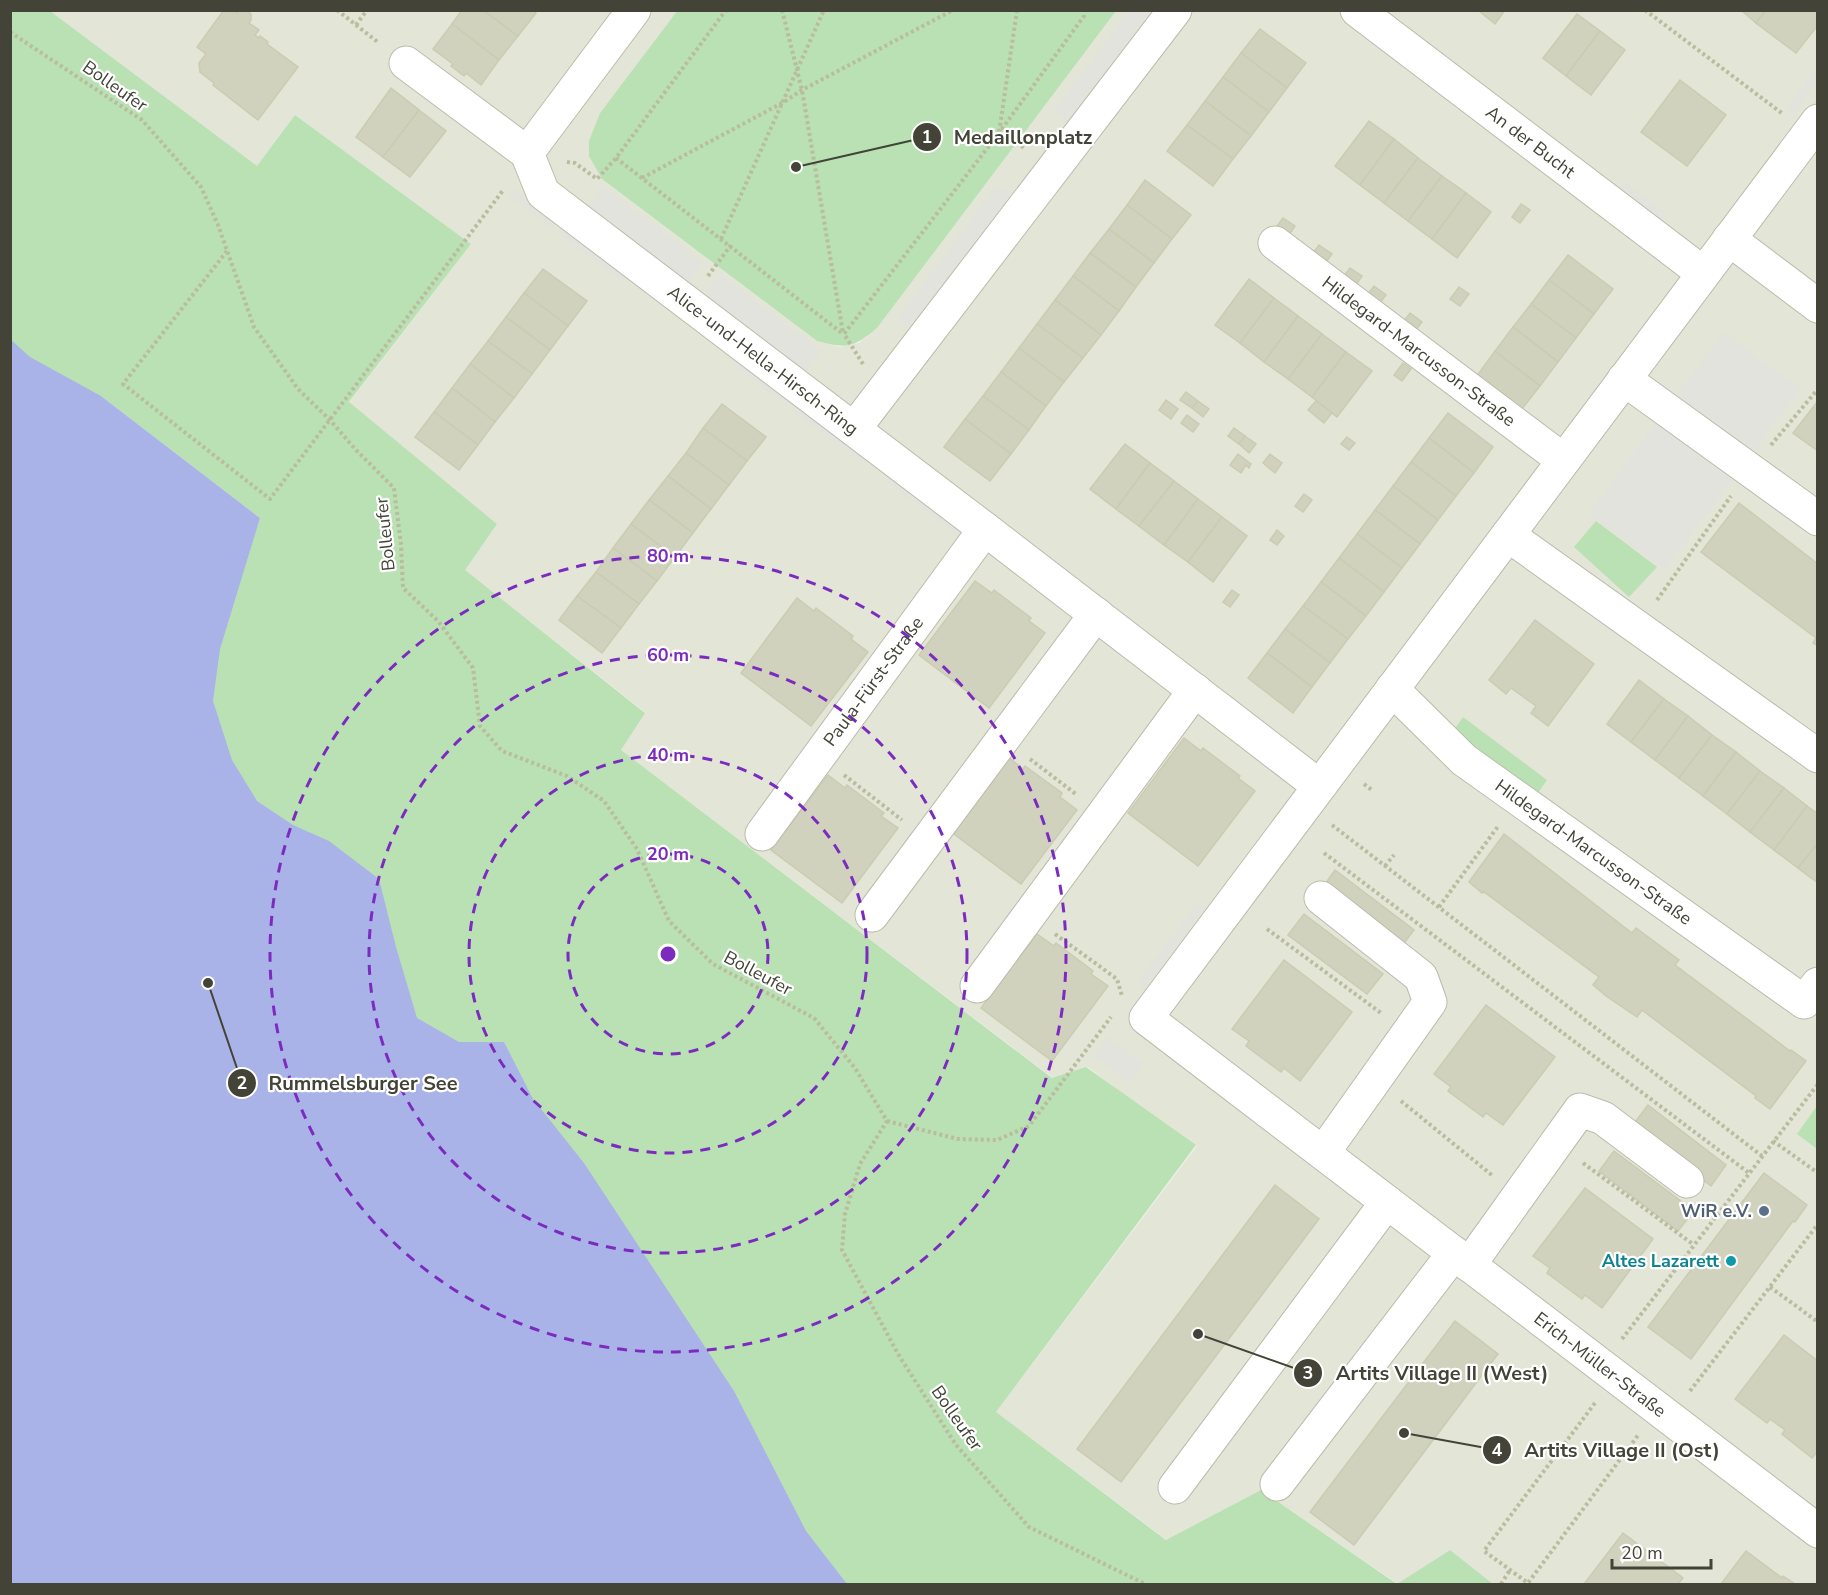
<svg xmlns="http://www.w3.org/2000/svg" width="1828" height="1595" viewBox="0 0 1828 1595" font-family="'Nunito Sans',sans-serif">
	<rect width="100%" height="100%" fill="#f0f1e7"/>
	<!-- residential -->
	<polygon fill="#e3e5d6" points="50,11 678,11 600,113 602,179 817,341 840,347 859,343 877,328 1116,11 1817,11 1817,1584 1493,1584 1450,1550 1398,1584 1261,1490 1167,1540 996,1412 1197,1146 1135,1103 1088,1067 1053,1078 621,750 645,712 464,570 497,524 349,403 471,244 295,115 257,167"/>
	<!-- green -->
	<g fill="#b9e1b4">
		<path d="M 678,10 L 1116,10 L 1116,11 L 877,328 C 853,348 847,349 817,341 L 602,179 L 589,156 L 589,141 L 600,113 Z"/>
		<polygon points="11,11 50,11 257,166 295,115 471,244 349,402 497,524 465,570 645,713 621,750 1052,1078 1086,1067 1196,1145 996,1412 1166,1540 1261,1490 1397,1584 1450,1550 1493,1584 820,1584 427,1058 191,715 260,518 101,396 11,379"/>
		<polygon points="1596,521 1657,567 1629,597 1574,547"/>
		<polygon points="1463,717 1547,780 1531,803 1449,737"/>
		<polygon points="1817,1106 1817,1149 1797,1134"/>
	</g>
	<!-- parking -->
	<g fill="#e3e3de">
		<polygon points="1129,11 1157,11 1074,126 1054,111"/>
		<polygon points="1817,67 1817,84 1791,119 1791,115 1786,110"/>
		<polygon points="1624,181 1666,213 1661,222 1619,188"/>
		<polygon points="997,185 1017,200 917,333 897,319"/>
		<polygon points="603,187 703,262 687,284 587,207"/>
		<polygon points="515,189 557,220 551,228 509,196"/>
		<polygon points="566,227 628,274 623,282 560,235"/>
		<polygon points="721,275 822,351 807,371 791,363 703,296"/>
		<polygon points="1724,332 1801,389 1665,570 1588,513"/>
		<polygon points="737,359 792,397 786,405 733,365"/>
		<polygon points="801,404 867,458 863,463 794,412"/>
		<polygon points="893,473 970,531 964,540 886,481"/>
		<polygon points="1198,902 1202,906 1207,905 1144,990 1137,982"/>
		<polygon points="1107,1037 1144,1064 1130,1083 1093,1056"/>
	</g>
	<!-- water -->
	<polygon fill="#aab3e7" points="10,339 30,357 101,396 260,518 220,649 213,701 232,760 257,801 293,825 329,841 379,879 396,947 417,1018 459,1042 504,1042 533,1099 584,1163 734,1391 806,1531 847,1584 11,1584"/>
	<!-- building -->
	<g fill="#d1d2be" stroke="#caccb2" stroke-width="1.5">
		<polygon points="224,10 234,10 237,13 239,10 246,10 251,14 251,20 249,23 259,30 255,35 259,38 260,36 268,42 267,44 298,67 258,120 213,85 214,83 200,72 199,63 206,54 197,47"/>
		<polygon points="462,10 483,10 518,36 499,60 452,24"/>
		<polygon points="483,10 533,10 536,13 518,36"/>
		<polygon points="1478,10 1505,10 1495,24"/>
		<polygon points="1741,10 1766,10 1756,23"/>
		<polygon points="1766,10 1818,10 1818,25 1796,53 1756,23"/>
		<polygon points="1577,14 1600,31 1566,76 1543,58"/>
		<polygon points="452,24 499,60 481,85 466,73 464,76 451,66 453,64 433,49"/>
		<polygon points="1260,29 1306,63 1287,88 1241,53"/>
		<polygon points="1600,31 1625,50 1591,95 1566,76"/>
		<polygon points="1241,53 1287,88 1269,112 1223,77"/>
		<polygon points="1223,77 1269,112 1251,136 1205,101"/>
		<polygon points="1680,80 1726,115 1687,166 1641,132"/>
		<polygon points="391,88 419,110 383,157 356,137"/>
		<polygon points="1205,101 1251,136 1233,159 1187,125"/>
		<polygon points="419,110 446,131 410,177 383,157"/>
		<polygon points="1369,121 1394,139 1360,185 1335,166"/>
		<polygon points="1187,125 1233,159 1213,186 1167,151"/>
		<polygon points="1394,139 1418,158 1384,203 1360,185"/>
		<polygon points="1418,158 1442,176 1408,221 1384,203"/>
		<polygon points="1442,176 1466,193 1432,239 1408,221"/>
		<polygon points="1145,180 1191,215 1172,239 1127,205"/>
		<polygon points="1466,193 1491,212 1457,258 1432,239"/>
		<polygon points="1521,204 1530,210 1520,223 1512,217"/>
		<polygon points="1127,205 1172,239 1154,263 1109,229"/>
		<polygon points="1283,218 1295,226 1289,235 1277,226"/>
		<polygon points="1109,229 1154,263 1136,287 1090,253"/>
		<polygon points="1319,245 1332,254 1326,262 1313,253"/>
		<polygon points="1090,253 1136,287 1119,311 1073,276"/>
		<polygon points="1568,255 1613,289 1594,314 1549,280"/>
		<polygon points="1350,268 1362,276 1356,285 1344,276"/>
		<polygon points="543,269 587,301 568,326 524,293"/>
		<polygon points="1073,276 1119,311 1101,335 1055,300"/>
		<polygon points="1249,279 1274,298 1240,343 1215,325"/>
		<polygon points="1549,280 1594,314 1576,338 1531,304"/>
		<polygon points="1374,286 1386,295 1380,303 1368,294"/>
		<polygon points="1459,287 1469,294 1460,306 1450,299"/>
		<polygon points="524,293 568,326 550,350 506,317"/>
		<polygon points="1274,298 1298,316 1264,362 1240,343"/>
		<polygon points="1055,300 1101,335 1083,358 1037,324"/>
		<polygon points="1531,304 1576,338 1558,362 1513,327"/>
		<polygon points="1410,313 1422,322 1416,330 1404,321"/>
		<polygon points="1298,316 1322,334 1288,379 1264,362"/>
		<polygon points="506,317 550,350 532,374 488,341"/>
		<polygon points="1037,324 1083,358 1064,382 1019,348"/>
		<polygon points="1513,327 1558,362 1540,386 1495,351"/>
		<polygon points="1322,334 1346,352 1312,397 1288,379"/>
		<polygon points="488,341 532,374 514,398 470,364"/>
		<polygon points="1019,348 1064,382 1046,406 1001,372"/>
		<polygon points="1495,351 1540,386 1521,410 1476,377"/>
		<polygon points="1346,352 1372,371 1337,417 1312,397"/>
		<polygon points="1403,363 1411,369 1402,381 1394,375"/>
		<polygon points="470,364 514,398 495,422 452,388"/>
		<polygon points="1001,372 1046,406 1029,430 983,396"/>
		<polygon points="452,388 495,422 478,445 434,412"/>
		<polygon points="1186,392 1198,401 1192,408 1180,400"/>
		<polygon points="983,396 1029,430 1011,454 965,419"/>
		<polygon points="1166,400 1178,409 1171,419 1159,410"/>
		<polygon points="1198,401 1209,409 1203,417 1192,408"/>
		<polygon points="1316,401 1332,413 1324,423 1308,410"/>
		<polygon points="1818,401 1818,451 1793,433"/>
		<polygon points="722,404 766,437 747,461 703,428"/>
		<polygon points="434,412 478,445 459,470 415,437"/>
		<polygon points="1448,413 1493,447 1474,473 1429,438"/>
		<polygon points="1187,415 1199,424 1193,432 1181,423"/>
		<polygon points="965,419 1011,454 990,481 944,447"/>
		<polygon points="703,428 747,461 729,485 686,453"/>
		<polygon points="1234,428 1245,436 1239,444 1228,436"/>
		<polygon points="1245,436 1256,444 1249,453 1239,444"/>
		<polygon points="1347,437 1355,443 1349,450 1341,444"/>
		<polygon points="1429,438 1474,473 1456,496 1411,462"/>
		<polygon points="1125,444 1150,463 1116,509 1090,489"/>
		<polygon points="686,453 729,485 711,509 668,476"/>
		<polygon points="1238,454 1251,464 1249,468 1246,465 1241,473 1230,465"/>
		<polygon points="1270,454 1282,463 1275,473 1263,463"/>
		<polygon points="1411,462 1456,496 1438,520 1393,486"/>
		<polygon points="1150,463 1174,481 1139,526 1116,509"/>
		<polygon points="668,476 711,509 693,533 649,500"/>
		<polygon points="1174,481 1198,499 1164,545 1139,526"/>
		<polygon points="1393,486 1438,520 1420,544 1375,510"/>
		<polygon points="1304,494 1312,500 1303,512 1295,506"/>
		<polygon points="1198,499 1222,517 1188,562 1164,545"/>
		<polygon points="649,500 693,533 675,557 631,524"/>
		<polygon points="1739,503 1818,564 1818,646 1813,643 1816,638 1701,552"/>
		<polygon points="1375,510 1420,544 1402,568 1357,534"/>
		<polygon points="1222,517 1247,536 1213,582 1188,562"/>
		<polygon points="631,524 675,557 657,581 613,548"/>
		<polygon points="1277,530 1284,536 1277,545 1270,540"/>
		<polygon points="1357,534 1402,568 1384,592 1339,558"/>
		<polygon points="613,548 657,581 639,604 596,572"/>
		<polygon points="1339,558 1384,592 1366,616 1321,582"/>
		<polygon points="596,572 639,604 621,628 577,596"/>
		<polygon points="975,581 992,593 994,590 1031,618 1029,621 1045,633 989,708 919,655"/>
		<polygon points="1321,582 1366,616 1348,639 1303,606"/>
		<polygon points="1232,590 1239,595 1230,607 1223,602"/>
		<polygon points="577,596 621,628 602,653 559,620"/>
		<polygon points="797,598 814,611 816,608 853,636 851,639 868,652 811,726 741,673"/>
		<polygon points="1303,606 1348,639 1330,663 1285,629"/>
		<polygon points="1535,620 1594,664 1548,726 1531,713 1536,706 1511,688 1506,694 1489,680"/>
		<polygon points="1285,629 1330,663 1312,687 1267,653"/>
		<polygon points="1267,653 1312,687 1293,713 1248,678"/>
		<polygon points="1639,680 1664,699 1631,742 1607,724"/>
		<polygon points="1664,699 1688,716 1655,760 1631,742"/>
		<polygon points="1688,716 1712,735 1679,778 1655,760"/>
		<polygon points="1712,735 1736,752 1703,796 1679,778"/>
		<polygon points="1184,738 1201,751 1203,748 1240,776 1238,778 1255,791 1198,866 1128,813"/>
		<polygon points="1736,752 1760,771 1727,814 1703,796"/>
		<polygon points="1007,756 1023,769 1025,766 1062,793 1060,797 1077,810 1021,884 950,831"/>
		<polygon points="1760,771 1784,788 1750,832 1727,814"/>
		<polygon points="828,775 845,788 847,785 884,813 881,816 898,828 842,903 771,850"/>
		<polygon points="1784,788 1807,806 1774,850 1750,832"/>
		<polygon points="1807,806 1818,814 1818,843 1798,868 1774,850"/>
		<polygon points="1504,834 1632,933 1636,928 1679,960 1675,965 1790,1051 1791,1050 1806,1061 1770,1109 1755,1098 1756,1096 1642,1010 1637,1017 1606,996 1593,985 1599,977 1484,892 1482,893 1469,882"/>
		<polygon points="1818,843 1818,883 1798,868"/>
		<polygon points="1335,870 1414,930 1399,950 1320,891"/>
		<polygon points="1304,914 1383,974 1367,994 1288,935"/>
		<polygon points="1037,934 1054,946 1056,943 1093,971 1091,974 1108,986 1052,1061 981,1008"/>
		<polygon points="1284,960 1352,1012 1300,1081 1284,1068 1281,1072 1246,1046 1249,1041 1232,1029"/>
		<polygon points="1486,1005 1555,1057 1503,1125 1486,1113 1483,1117 1448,1091 1451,1087 1434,1074"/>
		<polygon points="1648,1105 1726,1165 1711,1186 1632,1126"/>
		<polygon points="1614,1151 1694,1211 1678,1231 1599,1171"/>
		<polygon points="1764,1173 1807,1205 1795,1222 1793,1221 1691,1359 1648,1327"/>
		<polygon points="1275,1185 1319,1219 1121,1482 1077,1449"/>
		<polygon points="1585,1188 1653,1239 1602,1308 1585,1295 1582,1299 1547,1273 1550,1268 1533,1256"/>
		<polygon points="1455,1321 1498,1354 1354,1545 1310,1512"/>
		<polygon points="1784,1335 1818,1361 1818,1451 1812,1458 1782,1434 1785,1430 1770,1419 1767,1423 1735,1399"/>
		<polygon points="1623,1533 1683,1578 1678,1584 1584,1584"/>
		<polygon points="1746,1551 1782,1578 1783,1576 1795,1584 1721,1584"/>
	</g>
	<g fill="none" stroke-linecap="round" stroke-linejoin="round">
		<defs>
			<g id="minor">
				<path id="s1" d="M 634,10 L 527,153 L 543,193 L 985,529 L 1319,786"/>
				<path id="s2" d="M 1357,10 L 1703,273"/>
				<polyline points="406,63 527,153"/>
				<path id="s3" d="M 1818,121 L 1146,1018 L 1818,1531"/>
				<polyline points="1729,239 1818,306"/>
				<path id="s4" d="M 1275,243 L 1563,460"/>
				<polyline points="1624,379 1818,519"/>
				<polyline points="854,429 1175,10"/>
				<polyline points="1508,535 1818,756"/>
				<path id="s5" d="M 1392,689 L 1464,760 L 1804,1002 L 1818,984"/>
				<path id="s6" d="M 762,834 L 985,529"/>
				<polyline points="1321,898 1421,977 1430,1002 1323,1153"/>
				<polyline points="872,915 1096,614"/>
				<polyline points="977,986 1195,690"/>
				<polyline points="1469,1265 1580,1110 1603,1118 1687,1181"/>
				<polyline points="1277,1484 1454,1253"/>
				<polyline points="1175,1487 1387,1202"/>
			</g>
		</defs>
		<!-- minor casing -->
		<use href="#minor" stroke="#babcab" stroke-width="35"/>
		<!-- path -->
		<g stroke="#b9bc9e" stroke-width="4" stroke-dasharray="3 3" stroke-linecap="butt">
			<polyline points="337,10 379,43"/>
			<polyline points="782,10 802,90 843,333"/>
			<polyline points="1017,10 999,133 1026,149"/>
			<polyline points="1645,10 1783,114"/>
			<polyline points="356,25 367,10"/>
			<polyline points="10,32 142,120 201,187 218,225 254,327 298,389 330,420 356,450 394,488 401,545 403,588 438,621 473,668 480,726 502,751 567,776 604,801 637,849 669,921 713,964 814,1018 855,1068 887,1121 860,1164 845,1214 842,1250 898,1354 956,1445 1029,1527 1145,1584"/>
			<polyline points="616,158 843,334"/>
			<polyline points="567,162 575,163 597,179 616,158 726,10"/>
			<polyline points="642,178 784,102 802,90 953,10"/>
			<polyline points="721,239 824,10"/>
			<polyline points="227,251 123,384 270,499 504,189"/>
			<polyline points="708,276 731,245"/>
			<polyline points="863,364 844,334 999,133 1084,16 1085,10"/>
			<polyline points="1771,445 1818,389"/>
			<polyline points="1657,600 1731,496"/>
			<polyline points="1030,759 1077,795"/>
			<polyline points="844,775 902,820"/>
			<polyline points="1364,784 1372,790"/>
			<polyline points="1332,825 1762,1156"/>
			<polyline points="1324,853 1749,1173"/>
			<polyline points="1385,866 1394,855"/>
			<polyline points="1439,907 1499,825"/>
			<polyline points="1267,929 1381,1013"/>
			<polyline points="1055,934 1117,979 1122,996"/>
			<polyline points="1401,1101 1493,1176"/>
			<polyline points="887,1121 958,1139 997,1140 1029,1126 1111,1017"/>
			<polyline points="1773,1141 1818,1173"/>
			<polyline points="1583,1163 1694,1245"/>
			<polyline points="1770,1287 1818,1322"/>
			<polyline points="1622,1339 1818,1084"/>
			<polyline points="1690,1391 1818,1224"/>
			<polyline points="1595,1403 1484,1551 1528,1583 1639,1434"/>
			<polyline points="1501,1584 1510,1570"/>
		</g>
		<!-- minor -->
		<use href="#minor" stroke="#fff" stroke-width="33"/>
	</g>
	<!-- distance rings -->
	<g fill="none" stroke="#7b2cbf" stroke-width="3" stroke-dasharray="10 8">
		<circle cx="668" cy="954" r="100"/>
		<circle cx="668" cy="954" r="199"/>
		<circle cx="668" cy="954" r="299"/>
		<circle cx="668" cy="954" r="398"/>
	</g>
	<!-- markers -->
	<circle fill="#5c6f8a" stroke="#fff" stroke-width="2" cx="1764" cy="1211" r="6"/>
	<circle fill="#0f9aa8" stroke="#fff" stroke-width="2" cx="1731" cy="1261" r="6"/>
	<g text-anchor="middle" stroke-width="4.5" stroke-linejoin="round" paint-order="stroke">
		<!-- street labels -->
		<g font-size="18" fill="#434437" stroke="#fff">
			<text transform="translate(115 86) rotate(35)" y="6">Bolleufer</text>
			<text dy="6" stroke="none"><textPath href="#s2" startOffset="218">An der Bucht</textPath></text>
			<text dy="6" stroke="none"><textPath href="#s1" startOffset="498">Alice-und-Hella-Hirsch-Ring</textPath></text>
			<text dy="6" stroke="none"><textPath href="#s4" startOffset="180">Hildegard-Marcusson-Straße</textPath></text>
			<text transform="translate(385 534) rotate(-96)" y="6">Bolleufer</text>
			<text dy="6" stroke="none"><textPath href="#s6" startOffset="189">Paula-Fürst-Straße</textPath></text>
			<text dy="6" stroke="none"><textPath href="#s5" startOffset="260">Hildegard-Marcusson-Straße</textPath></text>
			<text transform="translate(758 973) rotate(28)" y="6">Bolleufer</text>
			<text dy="6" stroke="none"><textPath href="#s3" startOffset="1692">Erich-Müller-Straße</textPath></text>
			<text transform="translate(957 1418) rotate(55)" y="6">Bolleufer</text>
		</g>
		<!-- service labels -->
		<g font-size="18" font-weight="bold" fill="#4e5e75" stroke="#fff" text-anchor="end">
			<text x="1752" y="1217">WiR e.V.</text>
		</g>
		<!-- culture labels -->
		<g font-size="18" font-weight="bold" fill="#0d838f" stroke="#fff" text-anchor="end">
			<text x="1719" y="1267">Altes Lazarett</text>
		</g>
	</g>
	<circle cx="668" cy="954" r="9" fill="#7b2cbf" stroke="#fff" stroke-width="3"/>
	<g font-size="18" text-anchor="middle" font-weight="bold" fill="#7b2cbf" stroke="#fff" stroke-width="4.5" stroke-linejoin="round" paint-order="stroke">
		<text x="668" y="562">80 m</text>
		<text x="668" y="661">60 m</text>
		<text x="668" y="761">40 m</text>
		<text x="668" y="860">20 m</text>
	</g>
	<!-- callouts -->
	<path fill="none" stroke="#434437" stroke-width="2" d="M796 167L927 137M208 983L242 1083M1198 1334L1308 1373M1404 1433L1497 1450"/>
	<g fill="#434437" stroke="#fff" stroke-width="2">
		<circle cx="796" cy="167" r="6"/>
		<circle cx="208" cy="983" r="6"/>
		<circle cx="1198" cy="1334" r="6"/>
		<circle cx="1404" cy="1433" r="6"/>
		<circle cx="927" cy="137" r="15"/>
		<circle cx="242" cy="1083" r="15"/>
		<circle cx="1308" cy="1373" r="15"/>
		<circle cx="1497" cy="1450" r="15"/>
	</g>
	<g font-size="18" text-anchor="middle" font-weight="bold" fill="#fff">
		<text x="927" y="143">1</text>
		<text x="242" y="1089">2</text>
		<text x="1308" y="1379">3</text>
		<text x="1497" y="1456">4</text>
	</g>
	<g font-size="20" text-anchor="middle" font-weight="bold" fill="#434437" stroke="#fff" stroke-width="4.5" stroke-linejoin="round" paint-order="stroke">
		<text x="1023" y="144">Medaillonplatz</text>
		<text x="363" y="1090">Rummelsburger See</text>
		<text x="1442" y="1380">Artits Village II (West)</text>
		<text x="1622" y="1457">Artits Village II (Ost)</text>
	</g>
	<!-- border -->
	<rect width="1828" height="1595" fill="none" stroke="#434437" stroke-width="24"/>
	<!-- scale -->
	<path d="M1612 1559v9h99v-9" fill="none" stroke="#434437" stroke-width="3"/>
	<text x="1621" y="1559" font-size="18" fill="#434437" stroke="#ffffff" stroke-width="4.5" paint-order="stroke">20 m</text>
</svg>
